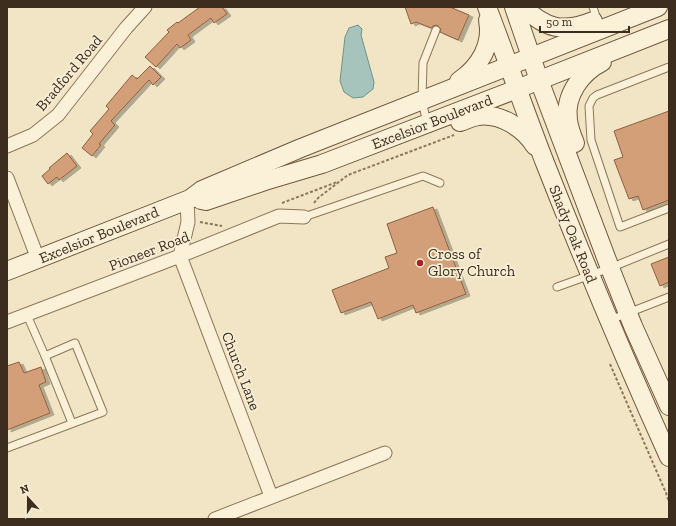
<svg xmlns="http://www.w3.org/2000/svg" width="676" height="526" viewBox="0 0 676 526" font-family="'Zilla Slab',serif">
	<defs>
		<filter id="shadow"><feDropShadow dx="4" dy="2" stdDeviation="0" flood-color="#0004"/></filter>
	</defs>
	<rect width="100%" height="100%" fill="#f1e5c5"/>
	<!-- water -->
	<polygon fill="#a7c4bc" stroke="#6c948a" points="358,25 362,29 361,35 374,82 373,89 363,97 353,98 344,92 340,81 345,37 349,28"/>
	<!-- building -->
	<g fill="#d29f78" stroke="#8f5f3d" filter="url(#shadow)">
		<polygon points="200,7 222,7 227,14 214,23 211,18 188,35 191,40 180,48 177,44 156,67 145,57 169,32 167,30 177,22 178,23"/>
		<polygon points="405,7 450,7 469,15 458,40 440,32 441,29 437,25 433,26 431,28 416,22 411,24"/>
		<polygon points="150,66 161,77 153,85 149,80 111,121 115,125 99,144 101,145 92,156 82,148 93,134 90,131 109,109 106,106 132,75 137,79"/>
		<polygon points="669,111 669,200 643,210 638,196 629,199 614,160 623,157 614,131"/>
		<polygon points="67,153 77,166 59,180 57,177 48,184 42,176 50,169 49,168"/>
		<polygon points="433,207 466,294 416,313 413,305 378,319 371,302 341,313 332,290 389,268 385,257 397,253 387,224"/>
		<polygon points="669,257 669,282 660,286 651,264"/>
		<polygon points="19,362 24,373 41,367 46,382 39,385 50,413 7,430 7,366"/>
	</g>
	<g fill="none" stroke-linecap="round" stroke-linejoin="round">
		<defs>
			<g id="service">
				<polyline points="593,7 597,20"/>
				<polyline points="669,67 597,95 593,98 589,106 591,140 620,227 669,208"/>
				<polyline points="427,124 422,100 423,63 436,30"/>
				<polyline points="304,217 423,176 440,183"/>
				<polyline points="557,287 610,268 669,244"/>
				<polyline points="610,320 669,297"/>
				<polyline points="45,356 72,423"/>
				<polyline points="7,448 103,412 75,343 45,356 27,315"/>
			</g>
			<g id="minor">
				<polyline points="7,146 33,135 58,115 126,28 145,7"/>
				<polyline points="7,178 38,259"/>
				<polyline points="187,200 188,222 180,256 271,496"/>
				<polyline points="7,322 180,256 279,216 304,217"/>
				<polyline points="215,519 385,453"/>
			</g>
			<g id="secondary">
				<path d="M 487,7 C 507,59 525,112 545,163 C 584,262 625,360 669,457"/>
				<polyline points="514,7 539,80 610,268 633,326 669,406"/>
				<path d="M 523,7 C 546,29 563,33 593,21"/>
				<path d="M 459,81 C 480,67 493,44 488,20"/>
				<path d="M 460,122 C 466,120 472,117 478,116 C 500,113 524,128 535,146"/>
				<path d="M 575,143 C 572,136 569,128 568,120 C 564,95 582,72 602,62"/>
				<polyline points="201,200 206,201 265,181 322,164 517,89 669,29"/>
				<polyline points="7,271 190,199 202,190 301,148 658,7"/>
			</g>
		</defs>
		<!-- service casing -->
		<use href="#service" stroke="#8e7659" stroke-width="9"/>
		<!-- minor casing -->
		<use href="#minor" stroke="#8e7659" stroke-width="15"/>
		<!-- secondary casing -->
		<use href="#secondary" stroke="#70573c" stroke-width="20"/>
		<!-- path -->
		<g stroke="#8e7659" stroke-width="2" stroke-dasharray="3 2" stroke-linecap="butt">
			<polyline points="282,203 337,182"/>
			<polyline points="314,203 318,198 348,175 454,135"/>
			<polyline points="200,222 222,226"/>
			<polyline points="610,364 666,493 669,502"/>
		</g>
		<!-- service -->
		<use href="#service" stroke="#fbf1d9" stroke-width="7"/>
		<!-- minor -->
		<use href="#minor" stroke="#fbf1d9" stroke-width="13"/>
		<!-- secondary -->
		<use href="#secondary" stroke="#fbf1d9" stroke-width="18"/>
	</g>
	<!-- markers -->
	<circle fill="#a22524" stroke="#f8eed5" stroke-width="1.5" cx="420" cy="263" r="4"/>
	<g text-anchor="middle" stroke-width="3.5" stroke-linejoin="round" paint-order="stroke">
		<!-- street labels -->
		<g font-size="15" fill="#3d2d1e" stroke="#f8eed5">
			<text transform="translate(69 73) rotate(-50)" y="5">Bradford Road</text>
			<text transform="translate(432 122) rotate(-21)" y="5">Excelsior Boulevard</text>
			<text transform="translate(573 234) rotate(68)" y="5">Shady Oak Road</text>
			<text transform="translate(99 235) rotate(-22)" y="5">Excelsior Boulevard</text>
			<text transform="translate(149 251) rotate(-21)" y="5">Pioneer Road</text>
			<text transform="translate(241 371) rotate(69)" y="5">Church Lane</text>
		</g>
		<!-- poi labels -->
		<g font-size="15" fill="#3d2d1e" stroke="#f8eed5" text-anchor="start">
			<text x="428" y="259">Cross of<tspan x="428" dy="17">Glory Church</tspan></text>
		</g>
	</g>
	<!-- border -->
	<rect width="676" height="526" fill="none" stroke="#3d2d1e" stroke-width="16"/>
	<!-- north arrow -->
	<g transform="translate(28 498) rotate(339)" stroke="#f8eed5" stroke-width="3" paint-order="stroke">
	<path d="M0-3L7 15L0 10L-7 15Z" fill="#3d2d1e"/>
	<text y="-6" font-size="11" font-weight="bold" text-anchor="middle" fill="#3d2d1e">N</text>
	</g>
	<!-- scale -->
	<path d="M540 26v6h89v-6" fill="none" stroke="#3d2d1e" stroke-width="2"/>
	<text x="546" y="26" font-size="12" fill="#3d2d1e" stroke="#f8eed5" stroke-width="3" paint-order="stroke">50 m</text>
</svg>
